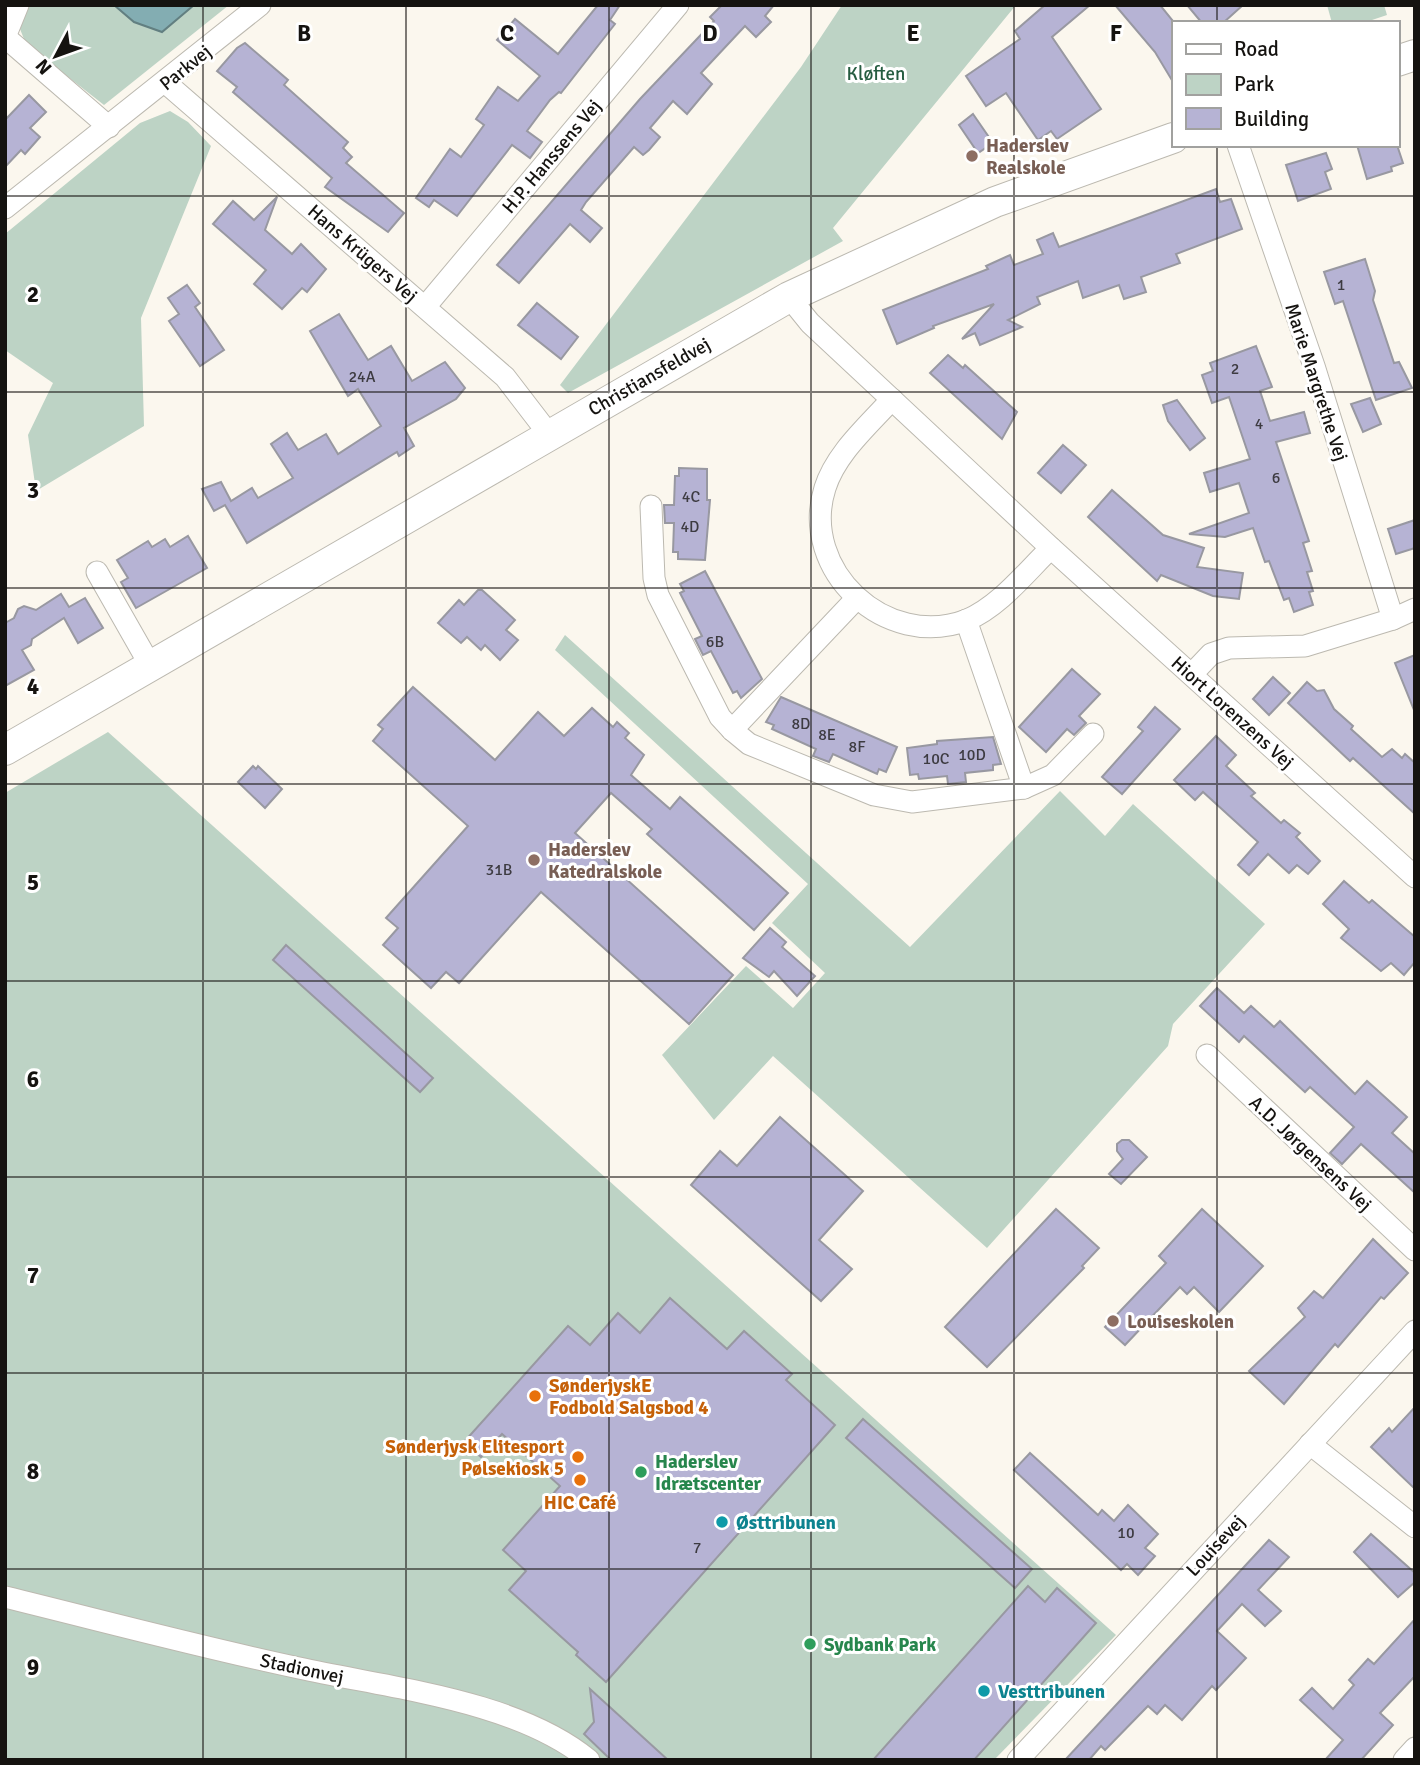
<svg xmlns="http://www.w3.org/2000/svg" width="1420" height="1765" viewBox="0 0 1420 1765" font-family="Signika,sans-serif">
	<rect width="100%" height="100%" fill="#fbf7ee"/>
	<!-- green -->
	<g fill="#bdd3c5">
		<polygon points="29,5 229,5 104,105 26,44 20,29"/>
		<polygon points="842,5 1016,5 833,228 843,241 568,393 560,385 801,67"/>
		<polygon points="1327,5 1384,5 1387,15 1363,23 1332,23"/>
		<polygon points="170,111 188,122 211,146 141,318 144,426 36,491 28,435 53,383 5,350 5,234 140,123"/>
		<polygon points="565,635 910,947 1060,791 1105,836 1133,804 1265,924 1173,1024 1168,1046 987,1248 773,1056 714,1120 662,1055 746,966 793,1008 825,973 772,923 808,884 555,650"/>
		<polygon points="108,732 1116,1635 994,1760 5,1760 5,793"/>
	</g>
	<!-- water -->
	<polygon fill="#83adb2" stroke="#627f81" stroke-width="2" points="114,5 194,5 162,32 134,22"/>
	<!-- building -->
	<g fill="#b6b3d4" stroke="#9898a1" stroke-width="2">
		<polygon points="598,5 620,5 610,20 615,24 561,93 559,92 550,100 527,131 542,142 530,158 512,145 457,216 434,200 429,207 416,198 450,149 461,157 484,125 476,119 498,87 518,101 540,76 497,40 515,19 558,54"/>
		<polygon points="722,5 774,5 765,16 771,22 756,37 745,26 701,73 712,84 687,114 673,101 650,128 660,137 649,150 643,155 634,147 586,202 581,210 602,228 590,242 570,224 519,283 497,265 640,99 714,21 710,17"/>
		<polygon points="1045,5 1090,5 1052,37 1101,109 1057,139 1051,131 1038,140 1006,93 986,106 966,76 1020,39 1015,31"/>
		<polygon points="1115,5 1160,5 1173,21 1173,82 1155,52"/>
		<polygon points="1187,5 1243,5 1223,23 1202,23"/>
		<polygon points="245,43 288,80 284,85 348,142 343,148 352,157 346,163 404,213 388,232 325,187 332,178 233,92 237,87 217,71 237,48"/>
		<polygon points="29,95 46,112 30,128 40,137 25,154 21,150 5,167 5,120"/>
		<polygon points="973,114 993,143 978,153 959,125"/>
		<polygon points="1357,145 1397,145 1403,163 1391,167 1392,171 1367,179"/>
		<polygon points="1326,153 1332,169 1325,172 1331,189 1298,201 1286,165"/>
		<polygon points="1216,189 1220,202 1231,199 1242,229 1176,254 1180,263 1141,277 1146,292 1124,299 1119,285 1083,298 1078,281 1037,297 1040,304 1008,320 1022,327 980,345 975,333 962,339 994,304 933,326 934,328 897,344 883,310 988,269 986,266 1010,255 1014,265 1043,254 1037,240 1053,233 1059,247"/>
		<polygon points="277,197 265,230 292,254 301,244 326,269 307,292 302,288 282,309 254,284 266,270 213,224 233,201 254,220"/>
		<polygon points="1365,259 1375,291 1373,300 1394,363 1399,362 1412,388 1376,400 1343,301 1335,304 1324,272"/>
		<polygon points="187,285 200,303 195,307 224,350 200,366 169,321 179,314 168,298"/>
		<polygon points="537,303 578,337 561,359 518,325"/>
		<polygon points="339,314 368,360 391,346 412,381 445,362 465,388 456,399 404,428 414,446 399,456 397,452 247,543 225,505 214,511 202,489 221,482 231,501 252,488 258,498 293,478 271,444 287,433 298,450 326,434 338,454 381,426 358,389 348,396 310,331"/>
		<polygon points="1256,346 1272,387 1260,391 1270,421 1304,412 1310,433 1276,442 1309,541 1303,543 1312,571 1307,572 1313,591 1309,592 1313,605 1294,612 1289,598 1284,600 1269,561 1265,562 1253,528 1225,537 1189,534 1249,513 1239,483 1210,492 1204,473 1250,459 1229,397 1212,403 1202,375 1213,371 1210,363"/>
		<polygon points="948,355 963,368 965,365 1017,412 1002,439 930,373"/>
		<polygon points="1370,398 1381,424 1363,432 1351,404"/>
		<polygon points="1177,400 1205,438 1190,450 1168,421 1163,405"/>
		<polygon points="1063,445 1086,465 1061,493 1038,473"/>
		<polygon points="679,468 707,469 707,500 710,500 705,560 678,559 678,552 673,552 674,523 665,523 664,505 674,505 675,476 679,476"/>
		<polygon points="1112,490 1163,535 1204,548 1197,567 1243,573 1239,599 1213,596 1161,575 1157,581 1088,517"/>
		<polygon points="1415,520 1415,548 1396,554 1388,529"/>
		<polygon points="188,536 207,568 136,608 121,582 128,578 117,560 148,541 152,547 165,539 170,547"/>
		<polygon points="705,571 762,679 741,698 737,691 733,693 711,651 703,655 695,639 702,636 680,593 684,591 680,584"/>
		<polygon points="478,590 482,590 515,620 506,630 518,640 500,660 485,645 481,650 467,637 461,643 438,623 459,600 464,605"/>
		<polygon points="61,594 69,607 85,598 103,628 78,643 64,618 32,639 31,645 22,650 34,670 5,686 5,623 14,618 18,609 24,606 36,610"/>
		<polygon points="1415,655 1415,710 1414,710 1395,663"/>
		<polygon points="1072,669 1100,694 1079,716 1086,723 1074,735 1067,729 1046,752 1019,727"/>
		<polygon points="1273,677 1290,693 1269,715 1253,699"/>
		<polygon points="1307,682 1317,691 1324,690 1334,709 1353,726 1351,729 1382,757 1392,749 1402,758 1405,754 1415,763 1415,814 1353,758 1350,761 1288,703"/>
		<polygon points="413,687 495,760 538,712 564,736 592,708 613,727 617,722 629,733 625,738 644,755 631,775 670,809 680,797 788,893 754,930 647,834 652,829 611,793 575,833 733,975 689,1024 541,892 459,983 446,972 431,988 383,945 398,928 386,918 468,826 373,741 383,729 378,725"/>
		<polygon points="781,697 897,747 886,772 879,769 877,774 833,754 829,762 813,756 816,749 772,729 774,725 766,722"/>
		<polygon points="1155,707 1180,729 1122,794 1102,777 1143,731 1138,727"/>
		<polygon points="1216,736 1236,755 1226,766 1255,793 1251,796 1281,823 1284,820 1300,833 1296,837 1320,861 1308,874 1297,865 1289,873 1268,854 1249,875 1238,865 1258,842 1203,792 1195,800 1174,780"/>
		<polygon points="993,737 1001,764 993,765 993,770 965,773 966,782 948,784 947,776 919,779 918,774 910,775 907,748 937,744 937,741"/>
		<polygon points="253,766 256,769 258,766 282,789 265,808 238,782"/>
		<polygon points="1344,881 1369,903 1372,900 1415,937 1415,962 1404,975 1391,963 1381,971 1341,938 1349,929 1323,904"/>
		<polygon points="770,928 786,942 782,947 815,976 797,996 774,971 769,977 743,958"/>
		<polygon points="286,945 433,1078 420,1092 273,960"/>
		<polygon points="1217,988 1244,1013 1251,1006 1274,1027 1280,1021 1355,1094 1367,1081 1407,1117 1392,1133 1415,1154 1415,1193 1361,1144 1342,1164 1330,1153 1354,1127 1310,1087 1305,1092 1244,1036 1239,1042 1200,1006"/>
		<polygon points="780,1117 863,1191 819,1240 852,1269 821,1301 691,1185 720,1151 737,1166"/>
		<polygon points="1122,1140 1129,1140 1147,1157 1121,1184 1109,1174 1123,1159 1117,1151 1117,1144"/>
		<polygon points="1056,1209 1099,1248 1082,1266 1084,1268 987,1367 945,1327"/>
		<polygon points="1202,1209 1263,1266 1219,1312 1194,1287 1187,1294 1180,1287 1125,1345 1105,1327 1166,1263 1159,1256"/>
		<polygon points="1373,1239 1408,1273 1384,1299 1381,1297 1338,1347 1335,1344 1284,1404 1249,1371 1305,1317 1298,1308 1314,1291 1323,1298"/>
		<polygon points="670,1298 727,1349 744,1331 792,1374 786,1380 835,1425 606,1682 576,1655 578,1652 509,1590 526,1571 503,1550 560,1486 502,1434 481,1457 464,1442 568,1326 590,1345 618,1313 640,1333"/>
		<polygon points="1415,1407 1415,1489 1371,1447 1389,1428 1392,1432"/>
		<polygon points="863,1419 1032,1569 1015,1588 846,1438"/>
		<polygon points="1030,1453 1098,1515 1102,1510 1114,1521 1128,1505 1158,1534 1145,1548 1155,1556 1138,1575 1127,1564 1121,1570 1014,1470"/>
		<polygon points="1371,1534 1415,1573 1415,1582 1398,1597 1354,1552"/>
		<polygon points="1269,1540 1289,1557 1258,1590 1281,1611 1265,1626 1242,1604 1217,1631 1246,1658 1216,1690 1212,1686 1182,1720 1165,1705 1157,1714 1148,1706 1105,1750 1101,1746 1089,1760 1065,1760"/>
		<polygon points="1028,1586 1045,1602 1057,1588 1096,1623 974,1760 873,1760"/>
		<polygon points="1415,1619 1415,1676 1380,1713 1393,1725 1361,1760 1325,1760 1343,1740 1300,1700 1312,1688 1333,1709 1354,1685 1349,1680 1368,1659 1374,1664"/>
		<polygon points="590,1689 668,1760 611,1760 584,1734 594,1722"/>
	</g>
	<g fill="none" stroke-linecap="round" stroke-linejoin="round">
		<defs>
			<g id="street">
				<polyline points="18,5 5,37 109,127"/>
				<polyline points="166,83 505,377 548,433"/>
				<polyline points="1238,145 1314,366 1393,619"/>
				<polyline points="5,208 260,5"/>
				<polyline points="789,297 810,323 1051,548 1415,877"/>
				<polyline points="425,307 678,5"/>
				<path d="M 892,399 C 868,426 836,453 825,488 C 799,570 886,651 967,620 C 1000,606 1026,572 1051,548"/>
				<polyline points="651,506 654,578 658,595 720,717 732,730 749,744 874,795 912,802 1024,788 1053,775 1093,734"/>
				<polyline points="97,572 150,665"/>
				<polyline points="966,620 1024,788"/>
				<polyline points="1192,674 1211,654 1229,648 1305,646 1393,619 1415,609"/>
				<polyline points="732,730 856,599"/>
				<polyline points="1207,1055 1415,1250"/>
				<polyline points="1310,1444 1415,1527"/>
				<path d="M 5,1597 C 103,1621 200,1647 299,1668 C 389,1688 516,1700 589,1760"/>
				<polyline points="1018,1760 1415,1331"/>
				<polyline points="1404,1760 1415,1748"/>
			</g>
			<g id="secondary">
				<polyline points="1397,61 1415,55"/>
				<polyline points="5,750 789,297 995,202 1173,138"/>
			</g>
		</defs>
		<!-- street casing -->
		<use href="#street" stroke="#bcb9b0" stroke-width="23"/>
		<!-- secondary casing -->
		<use href="#secondary" stroke="#bcb9b0" stroke-width="32"/>
		<!-- street -->
		<use href="#street" stroke="#fff" stroke-width="21"/>
		<!-- secondary -->
		<use href="#secondary" stroke="#fff" stroke-width="30"/>
	</g>
	<!-- grid -->
	<path fill="none" stroke="#151310" stroke-width="2" stroke-opacity="0.55" d="M 203,5 L 203,1760M 406,5 L 406,1760M 609,5 L 609,1760M 811,5 L 811,1760M 1014,5 L 1014,1760M 1217,5 L 1217,23M 1217,145 L 1217,1760M 5,196 L 1415,196M 5,392 L 1415,392M 5,588 L 1415,588M 5,784 L 1415,784M 5,981 L 1415,981M 5,1177 L 1415,1177M 5,1373 L 1415,1373M 5,1569 L 1415,1569"/>
	<!-- markers -->
	<g fill="#8d6e63" stroke="#fff" stroke-width="2.5">
		<circle cx="972" cy="156" r="7"/>
		<circle cx="534" cy="860" r="7"/>
		<circle cx="1113" cy="1321" r="7"/>
	</g>
	<g fill="#e8710a" stroke="#fff" stroke-width="2.5">
		<circle cx="535" cy="1396" r="7"/>
		<circle cx="578" cy="1457" r="7"/>
		<circle cx="580" cy="1480" r="7"/>
	</g>
	<g fill="#2e9e5b" stroke="#fff" stroke-width="2.5">
		<circle cx="641" cy="1472" r="7"/>
		<circle cx="810" cy="1644" r="7"/>
	</g>
	<g fill="#0f9aa8" stroke="#fff" stroke-width="2.5">
		<circle cx="722" cy="1522" r="7"/>
		<circle cx="984" cy="1691" r="7"/>
	</g>
	<g text-anchor="middle" stroke-width="6" stroke-linejoin="round" paint-order="stroke">
		<!-- number labels -->
		<g font-size="16" fill="#3d3b41">
			<text x="1341" y="290">1</text>
			<text x="1235" y="374">2</text>
			<text x="362" y="382">24A</text>
			<text x="1259" y="429">4</text>
			<text x="1276" y="483">6</text>
			<text x="691" y="502">4C</text>
			<text x="690" y="532">4D</text>
			<text x="715" y="647">6B</text>
			<text x="801" y="729">8D</text>
			<text x="827" y="740">8E</text>
			<text x="857" y="752">8F</text>
			<text x="972" y="760">10D</text>
			<text x="936" y="764">10C</text>
			<text x="499" y="875">31B</text>
			<text x="1126" y="1538">10</text>
			<text x="697" y="1553">7</text>
		</g>
		<!-- street labels -->
		<g font-size="19" fill="#151310" stroke="#fff">
			<text transform="translate(185 67) rotate(-39)" y="7">Parkvej</text>
			<text transform="translate(551 156) rotate(-50)" y="7">H.P. Hanssens Vej</text>
			<text transform="translate(363 253) rotate(41)" y="7">Hans Krügers Vej</text>
			<text transform="translate(649 376) rotate(-30)" y="7">Christiansfeldvej</text>
			<text transform="translate(1317 382) rotate(72)" y="7">Marie Margrethe Vej</text>
			<text transform="translate(1233 712) rotate(42)" y="7">Hiort Lorenzens Vej</text>
			<text transform="translate(1311 1153) rotate(43)" y="7">A.D. Jørgensens Vej</text>
			<text transform="translate(1215 1545) rotate(-47)" y="7">Louisevej</text>
			<text transform="translate(302 1668) rotate(12)" y="7">Stadionvej</text>
		</g>
		<!-- park labels -->
		<g font-size="19" fill="#255c40" stroke="#fff">
			<text x="876" y="80">Kløften</text>
		</g>
		<!-- education labels -->
		<g font-size="19" font-weight="bold" fill="#785e54" stroke="#fff" text-anchor="start">
			<text x="986" y="152">Haderslev<tspan x="986" dy="22">Realskole</tspan></text>
			<text x="548" y="856">Haderslev<tspan x="548" dy="22">Katedralskole</tspan></text>
			<text x="1127" y="1328">Louiseskolen</text>
		</g>
		<!-- food labels -->
		<g font-size="19" font-weight="bold" fill="#c56008" stroke="#fff" text-anchor="start">
			<text x="549" y="1392">SønderjyskE<tspan x="549" dy="22">Fodbold Salgsbod 4</tspan></text>
			<text x="564" y="1453" text-anchor="end">Sønderjysk Elitesport<tspan x="564" dy="22">Pølsekiosk 5</tspan></text>
			<text x="580" y="1509" text-anchor="middle">HIC Café</text>
		</g>
		<!-- leisure labels -->
		<g font-size="19" font-weight="bold" fill="#27864d" stroke="#fff" text-anchor="start">
			<text x="655" y="1468">Haderslev<tspan x="655" dy="22">Idrætscenter</tspan></text>
			<text x="824" y="1651">Sydbank Park</text>
		</g>
		<!-- culture labels -->
		<g font-size="19" font-weight="bold" fill="#0d838f" stroke="#fff" text-anchor="start">
			<text x="736" y="1529">Østtribunen</text>
			<text x="998" y="1698">Vesttribunen</text>
		</g>
	</g>
	<g font-size="23" text-anchor="middle" font-weight="bold" fill="#151310" stroke="#fff" stroke-width="6" stroke-linejoin="round" paint-order="stroke">
		<text x="304" y="41">B</text>
		<text x="507" y="41">C</text>
		<text x="710" y="41">D</text>
		<text x="913" y="41">E</text>
		<text x="1116" y="41">F</text>
		<text x="33" y="302">2</text>
		<text x="33" y="498">3</text>
		<text x="33" y="694">4</text>
		<text x="33" y="890">5</text>
		<text x="33" y="1087">6</text>
		<text x="33" y="1283">7</text>
		<text x="33" y="1479">8</text>
		<text x="33" y="1675">9</text>
	</g>
	<!-- border -->
	<rect width="1420" height="1765" fill="none" stroke="#151310" stroke-width="14"/>
	<!-- legend -->
	<rect x="1172" y="21" width="228" height="126" fill="#ffffff" stroke="#a1a19f" stroke-width="2"/>
	<rect x="1186" y="44" width="35" height="10" fill="#ffffff" stroke="#a1a19f" stroke-width="2"/>
	<text x="1234" y="56" font-size="21" fill="#151310">Road</text>
	<rect x="1186" y="74" width="35" height="21" fill="#bdd3c5" stroke="#a1a19f" stroke-width="2"/>
	<text x="1234" y="91" font-size="21" fill="#151310">Park</text>
	<rect x="1186" y="108" width="35" height="21" fill="#b6b3d4" stroke="#a1a19f" stroke-width="2"/>
	<text x="1234" y="126" font-size="21" fill="#151310">Building</text>
	<!-- north arrow -->
	<g transform="translate(56 56) rotate(229)" stroke="#ffffff" stroke-width="5" paint-order="stroke">
	<path d="M0-5L12 26L0 18L-12 26Z" fill="#151310"/>
	<text y="-10" font-size="19" font-weight="bold" text-anchor="middle" fill="#151310">N</text>
	</g>
</svg>
